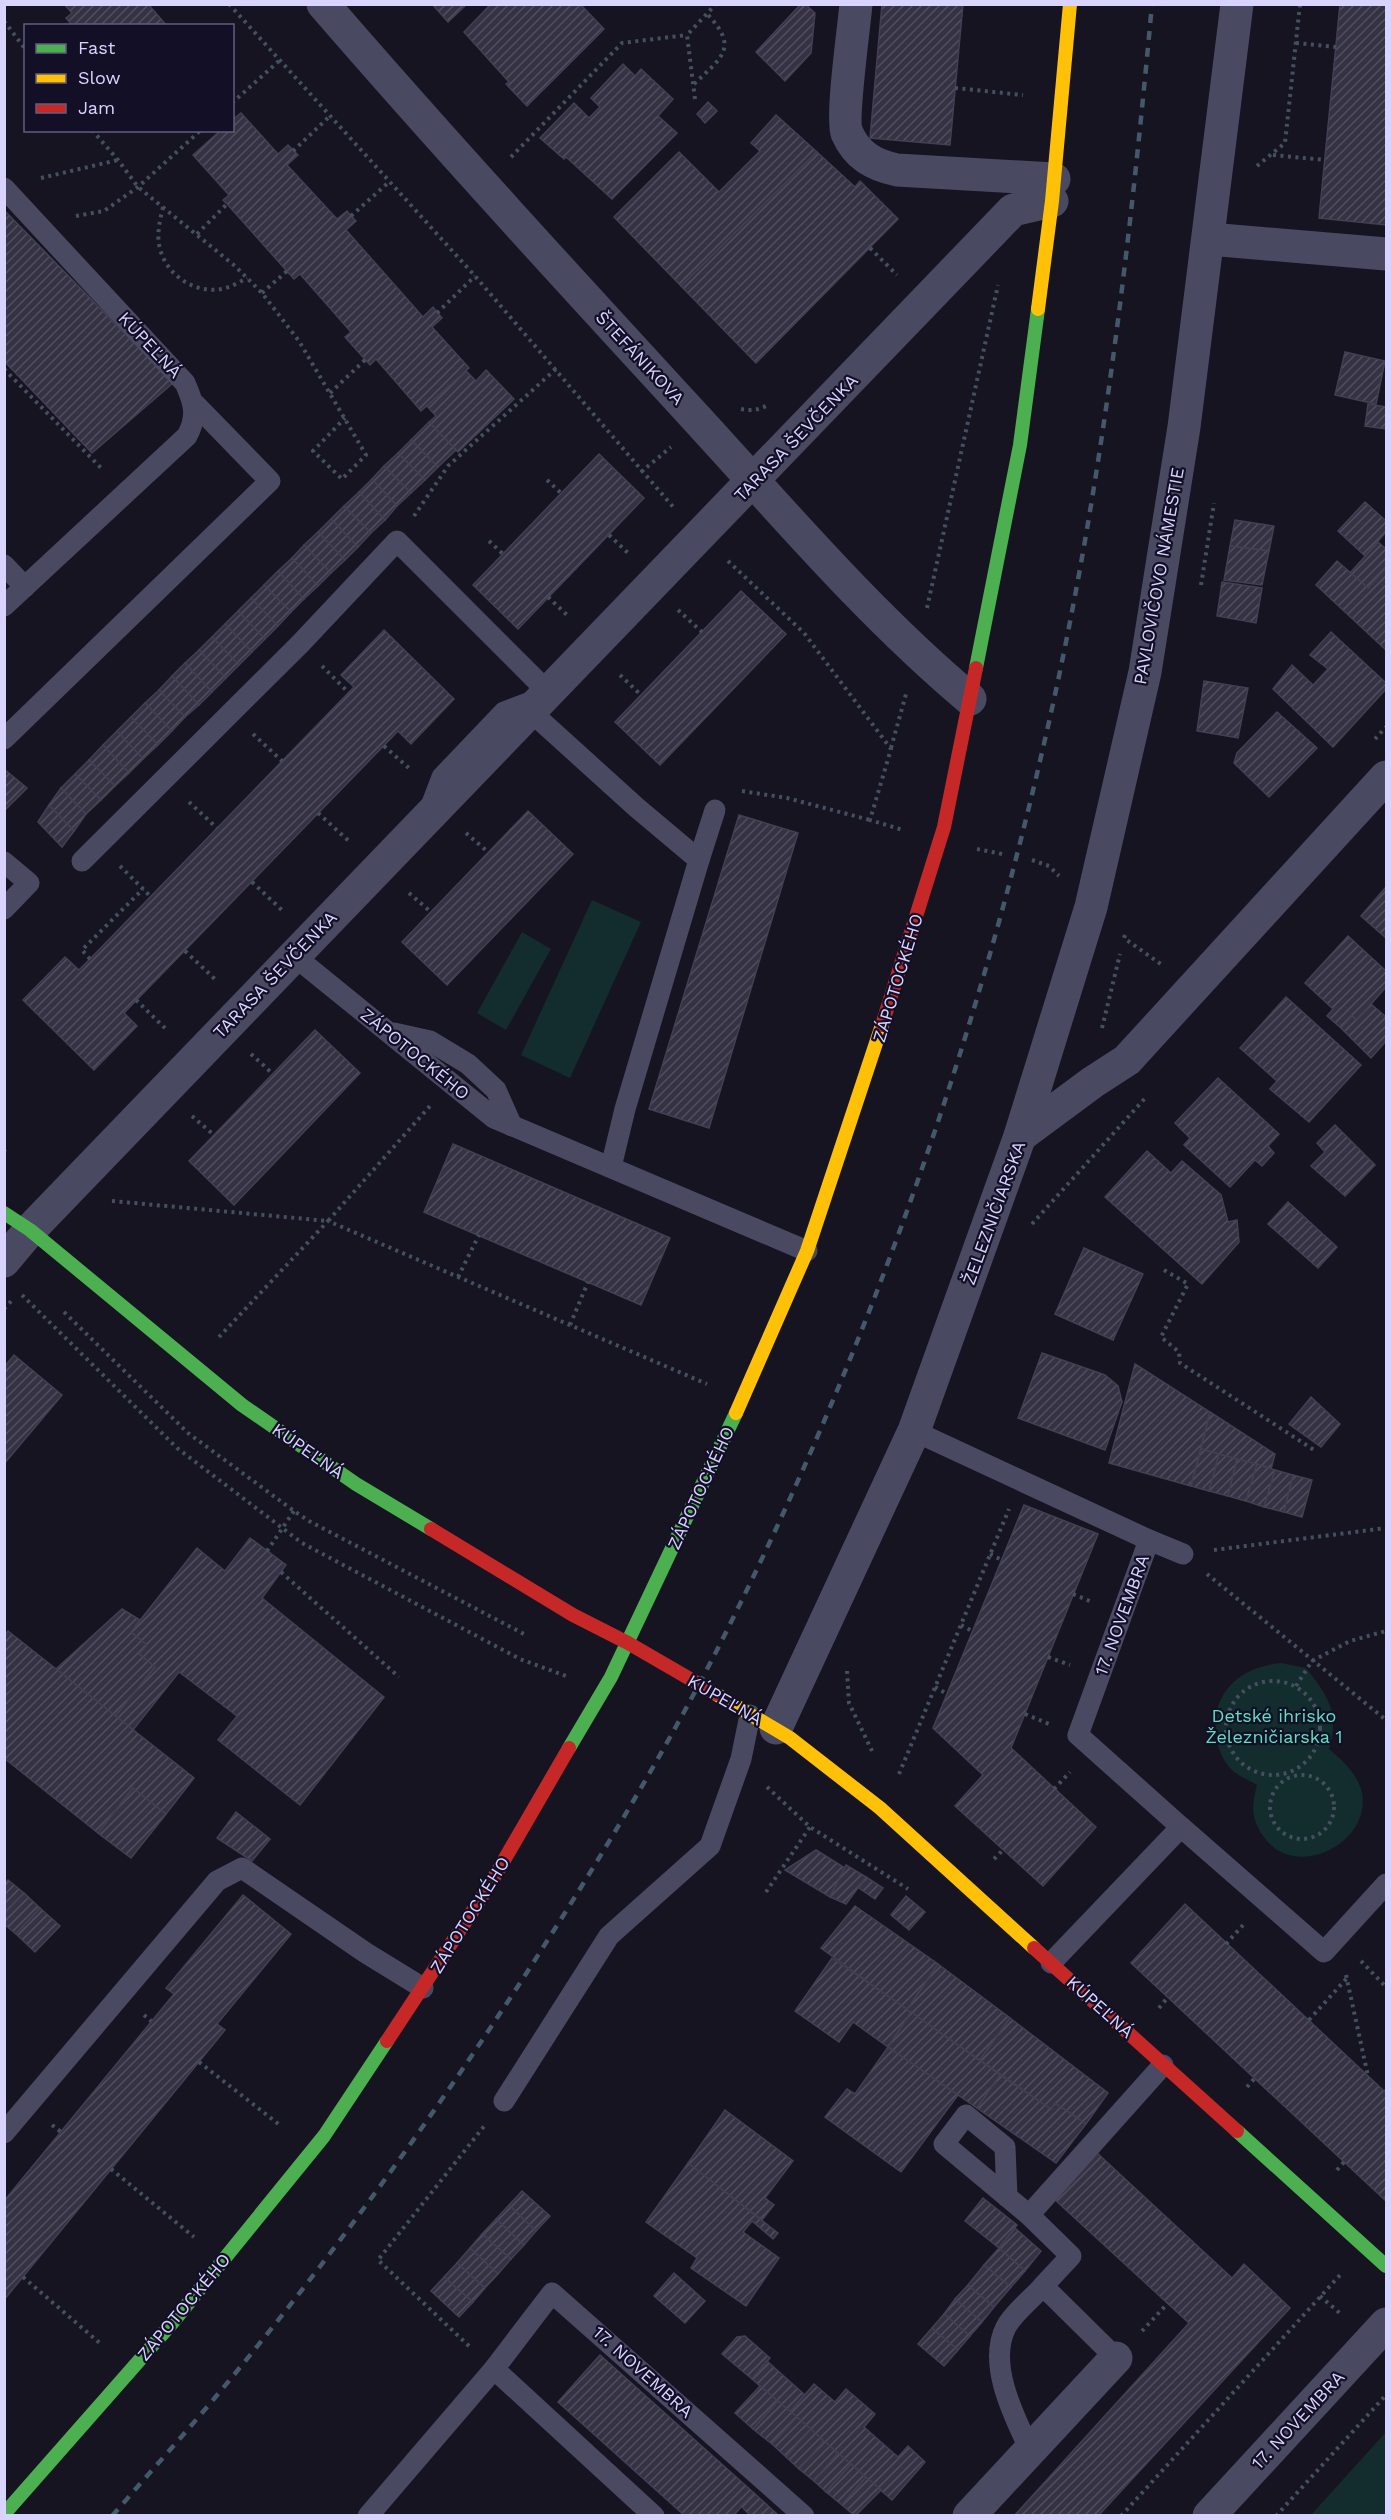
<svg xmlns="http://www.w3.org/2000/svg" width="1391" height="2520" viewBox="0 0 1391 2520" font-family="'Work Sans',sans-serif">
	<defs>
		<pattern id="building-hatch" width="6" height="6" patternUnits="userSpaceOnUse" patternTransform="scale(1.5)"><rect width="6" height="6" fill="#343243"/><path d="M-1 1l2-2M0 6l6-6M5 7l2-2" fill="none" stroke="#514f5f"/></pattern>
	</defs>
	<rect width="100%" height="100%" fill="#161421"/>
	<!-- park -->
	<g fill="#132c2d">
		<polygon points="592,900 641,922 570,1078 521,1055"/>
		<polygon points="522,932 551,949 506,1030 477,1013"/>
		<path d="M 1281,1663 L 1306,1668 C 1328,1696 1340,1712 1329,1749 C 1343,1761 1358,1774 1362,1793 C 1371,1842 1300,1879 1267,1841 C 1251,1822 1251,1808 1257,1785 C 1249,1780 1237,1776 1230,1768 C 1220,1757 1215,1740 1215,1725 C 1216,1687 1245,1666 1281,1663 Z"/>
		<polygon points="1386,2432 1386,2515 1311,2515"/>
	</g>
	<!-- building -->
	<g fill="url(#building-hatch)" stroke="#433f54" stroke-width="1.5">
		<polygon points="64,4 148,4 167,26 73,26 66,18 72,13"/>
		<polygon points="432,4 467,4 448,22"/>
		<polygon points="491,4 580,4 604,29 527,106 506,84 509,82 464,32"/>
		<polygon points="801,4 805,4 815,13 811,53 785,81 756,52"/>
		<polygon points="882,4 963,4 950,145 870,138"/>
		<polygon points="1340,4 1386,4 1386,225 1319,218"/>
		<polygon points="623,64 635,76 641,69 673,99 658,116 677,133 612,199 566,157 564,159 540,138 574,103 589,118 600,107 591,98"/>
		<polygon points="708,102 717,111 705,123 697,114"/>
		<polygon points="241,113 278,154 288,145 298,155 287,165 337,219 347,211 351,216 356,221 346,230 423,317 433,307 442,318 432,327 469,368 421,411 376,359 370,365 345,337 351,332 300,274 294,279 227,204 223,200 229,195 193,155 221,130 232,130 232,120"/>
		<polygon points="776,115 817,152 681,286 614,217 679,152 719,192 760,151 751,143"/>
		<polygon points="817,152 855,187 860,181 898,219 756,363 681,286"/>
		<polygon points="4,210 173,383 92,453 4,361"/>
		<polygon points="1345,352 1385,361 1376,404 1335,395"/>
		<polygon points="486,370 514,399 458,452 429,422 436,416 427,406 466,371 476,381"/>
		<polygon points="1368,404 1386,407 1386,429 1365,426"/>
		<polygon points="429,422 456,450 438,467 411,440"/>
		<polygon points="411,440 438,467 425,480 398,453"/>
		<polygon points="398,453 425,480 411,493 384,466"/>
		<polygon points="599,454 644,498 518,629 473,585"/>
		<polygon points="384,466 411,493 397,506 372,479"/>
		<polygon points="372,479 397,506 385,520 359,492"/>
		<polygon points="359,492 385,520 371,533 344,506"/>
		<polygon points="1365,502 1386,521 1386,532 1365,556 1338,531"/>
		<polygon points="344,506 371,533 358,547 331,519"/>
		<polygon points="331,519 358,547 345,560 318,532"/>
		<polygon points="1235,520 1274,526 1269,551 1230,546"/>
		<polygon points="318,532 345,560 331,573 304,545"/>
		<polygon points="1378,542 1386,549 1386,568 1368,588 1350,573"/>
		<polygon points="304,545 331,573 318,586 292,558"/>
		<polygon points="1230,546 1269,551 1262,585 1224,580"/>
		<polygon points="292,558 318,586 304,599 278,571"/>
		<polygon points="1337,561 1368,588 1386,568 1386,650 1316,585"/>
		<polygon points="278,571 304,599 291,612 264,585"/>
		<polygon points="1222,582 1262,588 1256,623 1217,616"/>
		<polygon points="264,585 291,612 278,626 251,598"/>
		<polygon points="741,591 786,634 660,765 615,722"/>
		<polygon points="251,598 278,626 265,639 238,611"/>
		<polygon points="238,611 265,639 252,652 225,624"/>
		<polygon points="225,624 252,652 239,665 212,637"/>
		<polygon points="384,630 454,699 411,744 398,731 124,1013 137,1026 94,1070 23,1000 65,957 79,970 90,959 354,687 341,675"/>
		<polygon points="1331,632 1386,683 1386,689 1333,747 1273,689 1292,665 1313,685 1328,669 1310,655"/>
		<polygon points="212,637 239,665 226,678 199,650"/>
		<polygon points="199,650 226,678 212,692 185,663"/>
		<polygon points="185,663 212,692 199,705 172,676"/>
		<polygon points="172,676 199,705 185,717 159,690"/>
		<polygon points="1204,681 1248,688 1238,738 1197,731"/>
		<polygon points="159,690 185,717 172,731 145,703"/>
		<polygon points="145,703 172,731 158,745 131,717"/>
		<polygon points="1277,712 1317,748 1269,797 1234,763 1237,753"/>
		<polygon points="131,717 158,745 143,759 117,731"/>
		<polygon points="117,731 143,759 129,773 103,745"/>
		<polygon points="103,745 129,773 115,786 89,760"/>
		<polygon points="89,760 115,786 101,800 75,774"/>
		<polygon points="4,769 27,788 4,811"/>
		<polygon points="75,774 101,800 86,814 61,788"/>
		<polygon points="61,788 86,814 74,831 49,805"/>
		<polygon points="49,805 74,831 62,847 38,822"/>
		<polygon points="528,811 573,854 447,985 402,942"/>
		<polygon points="739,815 798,833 709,1128 649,1109"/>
		<polygon points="1386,887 1386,938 1361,916"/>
		<polygon points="1348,936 1386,971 1386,987 1357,1020 1352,1016 1341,1028 1327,1016 1333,1009 1305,983"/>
		<polygon points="1286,997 1361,1065 1309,1122 1270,1089 1277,1081 1240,1048"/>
		<polygon points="1371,1004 1386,1017 1386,1041 1371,1058 1341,1028 1352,1016 1357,1020"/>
		<polygon points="315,1030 360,1073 234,1205 189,1161"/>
		<polygon points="1218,1078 1279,1134 1268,1146 1274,1153 1262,1166 1255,1160 1230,1187 1184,1145 1190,1138 1175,1123"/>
		<polygon points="1335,1125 1375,1165 1345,1196 1311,1166 1325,1152 1317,1143"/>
		<polygon points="453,1144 670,1238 641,1305 424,1212"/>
		<polygon points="1147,1151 1171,1173 1182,1161 1221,1195 1228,1222 1237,1220 1239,1242 1202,1284 1105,1197"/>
		<polygon points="1288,1202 1337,1247 1318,1268 1268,1224"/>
		<polygon points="1084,1248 1143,1274 1113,1340 1055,1314"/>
		<polygon points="1042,1353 1105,1375 1118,1386 1122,1402 1105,1450 1018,1418"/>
		<polygon points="14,1355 62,1395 4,1464 4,1367"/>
		<polygon points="1135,1364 1210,1412 1191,1486 1109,1463"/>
		<polygon points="1311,1397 1340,1424 1321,1447 1289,1424"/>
		<polygon points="1210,1412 1275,1454 1271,1469 1201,1449"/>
		<polygon points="1201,1449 1219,1454 1209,1491 1191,1486"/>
		<polygon points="1219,1454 1237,1459 1228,1496 1209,1491"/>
		<polygon points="1237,1459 1257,1464 1246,1501 1228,1496"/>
		<polygon points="1257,1464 1275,1470 1264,1507 1246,1501"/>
		<polygon points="1275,1470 1293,1475 1284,1512 1264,1507"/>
		<polygon points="1293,1475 1312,1480 1302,1517 1284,1512"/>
		<polygon points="1024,1505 1098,1534 1011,1748 1096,1827 1043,1886 955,1806 983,1775 933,1728"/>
		<polygon points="250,1538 286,1565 262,1598 384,1697 300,1805 218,1740 237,1716 179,1672 133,1730 115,1716 155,1667 139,1654 147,1645 131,1632 197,1548 225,1571"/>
		<polygon points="122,1609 140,1620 131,1632 147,1645 139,1654 155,1667 115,1716 56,1669"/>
		<polygon points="8,1631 194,1778 166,1814 133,1788 98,1833 4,1758 4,1636"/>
		<polygon points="133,1788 166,1814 131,1858 98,1833"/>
		<polygon points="236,1812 270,1839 252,1861 217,1838"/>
		<polygon points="816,1850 845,1868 830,1897 785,1870"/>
		<polygon points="846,1865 866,1877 846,1904 830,1897"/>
		<polygon points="866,1877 883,1888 875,1899 859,1888"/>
		<polygon points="8,1880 24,1893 4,1914 4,1884"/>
		<polygon points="24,1893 40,1908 16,1934 4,1924 4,1914"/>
		<polygon points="243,1895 291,1934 217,2024 225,2030 4,2300 4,2201 174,1994 166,1988"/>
		<polygon points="906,1896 925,1912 909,1930 891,1915"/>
		<polygon points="1185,1904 1384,2091 1386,2089 1386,2201 1131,1963"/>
		<polygon points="855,1906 938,1964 907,2010 821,1948"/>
		<polygon points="40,1908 60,1926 35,1952 16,1934"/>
		<polygon points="832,1958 911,2012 888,2047 853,2022 839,2042 795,2011"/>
		<polygon points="938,1964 1010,2018 980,2060 907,2010"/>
		<polygon points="911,2012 1000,2075 977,2108 888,2047"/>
		<polygon points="1010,2018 1108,2093 1086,2124 1055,2103 1051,2109 980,2060"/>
		<polygon points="888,2047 958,2095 901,2172 825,2117 847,2089 855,2094"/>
		<polygon points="1000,2075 1051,2109 1055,2103 1086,2124 1056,2163 977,2108"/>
		<polygon points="725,2110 793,2161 765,2198 774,2205 762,2220 688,2163"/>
		<polygon points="1096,2152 1232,2278 1244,2264 1290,2308 1098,2516 1014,2516 1189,2323 1053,2198"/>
		<polygon points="688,2163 778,2233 773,2239 752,2221 743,2232 779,2258 746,2306 691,2268 697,2258 646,2222"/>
		<polygon points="522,2191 550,2216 536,2231 509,2205"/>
		<polygon points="983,2198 1017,2225 999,2248 965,2221"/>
		<polygon points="509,2205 536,2231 524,2245 496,2219"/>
		<polygon points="496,2219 524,2245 511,2259 482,2234"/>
		<polygon points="1015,2228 1041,2251 1025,2271 999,2248"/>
		<polygon points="482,2234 511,2259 498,2274 470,2248"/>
		<polygon points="470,2248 498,2274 485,2288 457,2263"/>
		<polygon points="999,2248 1025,2271 1011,2287 984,2265"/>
		<polygon points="457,2263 485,2288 473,2302 444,2277"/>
		<polygon points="984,2265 1011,2287 994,2307 968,2285"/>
		<polygon points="674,2273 705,2301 685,2323 654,2296"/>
		<polygon points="444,2277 473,2302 459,2317 431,2291"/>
		<polygon points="968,2285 994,2307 982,2322 955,2299"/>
		<polygon points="955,2299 982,2322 970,2336 944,2314"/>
		<polygon points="944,2314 970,2336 958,2350 932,2328"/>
		<polygon points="932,2328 958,2350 944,2366 918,2344"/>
		<polygon points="745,2336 770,2358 752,2379 722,2354 737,2337"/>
		<polygon points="600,2355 754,2493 733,2516 685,2516 558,2402"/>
		<polygon points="767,2361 805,2395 790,2412 752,2379"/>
		<polygon points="814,2384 835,2402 846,2389 875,2414 864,2427 898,2457 908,2446 925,2462 892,2500 790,2412"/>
		<polygon points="760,2386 778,2401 753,2429 735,2413"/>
		<polygon points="778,2401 797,2417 772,2444 753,2429"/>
		<polygon points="797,2417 811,2429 786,2457 772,2444"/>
		<polygon points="811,2429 824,2441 799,2469 786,2457"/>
		<polygon points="824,2441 838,2453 814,2481 799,2469"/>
		<polygon points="838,2453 851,2464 826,2492 814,2481"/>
		<polygon points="851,2464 866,2477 842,2505 826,2492"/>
		<polygon points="866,2477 881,2490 855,2516 842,2505"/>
		<polygon points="754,2493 779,2516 751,2516 741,2506"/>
	</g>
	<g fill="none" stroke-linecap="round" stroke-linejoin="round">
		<!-- path -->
		<g stroke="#44505f" stroke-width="4" stroke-dasharray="3 4.5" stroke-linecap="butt">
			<polyline points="229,4 475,276 674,508"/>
			<polyline points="4,21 26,50"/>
			<polyline points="1296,43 1336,47"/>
			<path d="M 694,84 C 721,58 740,48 707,14"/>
			<polyline points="955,88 1023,95"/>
			<polyline points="695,99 687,35 716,4"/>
			<polyline points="232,103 280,60"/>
			<polyline points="92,130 118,160 138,187 235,266 262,293 299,341 366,455 342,479 313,451 345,418"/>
			<polyline points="293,151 330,116"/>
			<polyline points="1273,155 1325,160"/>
			<polyline points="511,157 622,43 687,35"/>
			<polyline points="1257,166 1285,143 1300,4"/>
			<polyline points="41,178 118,160"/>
			<path d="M 163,207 C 160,220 157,232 159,244 C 164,275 196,296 226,288 C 233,286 241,281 247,278"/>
			<polyline points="76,216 104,211 138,187 201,130"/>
			<polyline points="351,216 389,182"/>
			<polyline points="197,234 227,204"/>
			<polyline points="870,248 897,275"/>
			<polyline points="262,293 287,271"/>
			<polyline points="437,313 475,276"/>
			<polyline points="4,369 103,470"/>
			<polyline points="330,393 365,360"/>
			<path d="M 741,409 C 751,411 759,410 768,405"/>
			<polyline points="641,472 671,447"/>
			<polyline points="547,480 561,493"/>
			<polyline points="414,516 448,466 556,369"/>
			<polyline points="609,535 628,553"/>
			<polyline points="489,541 503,554"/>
			<polyline points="728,561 804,633 891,749 870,820 903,830"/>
			<polyline points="1201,585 1214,503"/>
			<polyline points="548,597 567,615"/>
			<polyline points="927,608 998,285"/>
			<polyline points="678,610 702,632"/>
			<polyline points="322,666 349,693"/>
			<polyline points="620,675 641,695"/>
			<polyline points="253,734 282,761"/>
			<polyline points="1375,739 1386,727"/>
			<polyline points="384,746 410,769"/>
			<polyline points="891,748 906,694"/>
			<polyline points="742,791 787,798 870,820"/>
			<polyline points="189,802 217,828"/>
			<polyline points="318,813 351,843"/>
			<polyline points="466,833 488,852"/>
			<polyline points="977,849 1002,854"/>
			<polyline points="1032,860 1049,866 1059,876"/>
			<polyline points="120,866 150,896"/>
			<polyline points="252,882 284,912"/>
			<polyline points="409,893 431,912"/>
			<polyline points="1125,935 1124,938 1162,965"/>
			<polyline points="185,951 217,981"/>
			<polyline points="90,959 82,950 143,889"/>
			<polyline points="136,1000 168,1031"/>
			<polyline points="1102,1028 1120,954"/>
			<polyline points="251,1054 273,1074"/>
			<polyline points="192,1116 214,1135"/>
			<polyline points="4,1151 6,1152"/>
			<polyline points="112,1201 328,1221 430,1106"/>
			<polyline points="1032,1224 1147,1096"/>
			<polyline points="1164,1270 1188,1284 1161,1337 1179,1352 1180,1363 1314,1450"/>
			<polyline points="458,1277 479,1235"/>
			<polyline points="22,1295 177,1448 302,1543 520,1659 566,1676"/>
			<polyline points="4,1309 14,1298"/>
			<polyline points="64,1312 188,1433 294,1511 309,1521 524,1634"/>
			<polyline points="570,1325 588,1282"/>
			<polyline points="219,1337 328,1221 707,1384"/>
			<polyline points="1214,1550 1386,1528"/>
			<polyline points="267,1551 294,1511"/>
			<polyline points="990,1554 1002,1560"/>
			<polyline points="281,1572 399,1677"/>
			<polyline points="1207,1574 1386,1720"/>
			<polyline points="1073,1594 1092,1602"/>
			<polyline points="961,1625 972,1631"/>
			<polyline points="1048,1657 1070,1665"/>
			<polyline points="847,1671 849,1703 872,1751"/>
			<circle cx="1273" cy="1728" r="47"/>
			<polyline points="1296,1686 1312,1661 1350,1641 1386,1631"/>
			<polyline points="935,1687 947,1694"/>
			<polyline points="1025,1714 1049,1724"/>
			<polyline points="899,1774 1009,1509"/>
			<circle cx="1302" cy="1807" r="32"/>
			<polyline points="767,1787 810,1827 908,1889"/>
			<polyline points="1054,1789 1070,1772"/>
			<polyline points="994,1859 1003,1850"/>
			<polyline points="766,1892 810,1827"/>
			<polyline points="1226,1944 1244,1924"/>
			<polyline points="1361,1961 1386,1987"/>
			<polyline points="1346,1975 1368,2076"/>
			<polyline points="1159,2008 1168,1997"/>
			<polyline points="144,2015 151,2021"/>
			<polyline points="1309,2020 1347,1978"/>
			<polyline points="199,2062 281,2126"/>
			<polyline points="1247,2087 1255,2078"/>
			<polyline points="52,2125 61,2132"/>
			<polyline points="111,2169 194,2237"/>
			<polyline points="1337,2170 1344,2162"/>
			<polyline points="23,2277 102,2345"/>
			<polyline points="1320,2296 1342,2315"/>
			<polyline points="1142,2331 1168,2303"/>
			<polyline points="469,2346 378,2260 485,2125"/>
			<polyline points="1121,2516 1340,2275"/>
			<polyline points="1276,2516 1386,2395"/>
		</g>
		<!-- lane -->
		<g stroke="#4a4962" stroke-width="21">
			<path d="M 4,188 L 185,383 C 194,403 198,416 187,436 L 4,606"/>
			<polyline points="4,565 25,587"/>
			<polyline points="530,711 636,807 699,860 625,1109 611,1167"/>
			<polyline points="4,739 270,481 195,404"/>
			<polyline points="431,806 442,777 504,712 533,701"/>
			<polyline points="699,860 715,810"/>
			<polyline points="82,861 300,644 397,541 548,692"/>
			<polyline points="4,862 29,883 4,909"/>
			<polyline points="293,955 494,1118 807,1251"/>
			<polyline points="394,1033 430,1041 468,1064 496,1090 512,1126"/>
			<polyline points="914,1431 1149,1540 1078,1735 1181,1827"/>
			<polyline points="1149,1540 1183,1554"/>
			<polyline points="1051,1963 1181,1827 1324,1952 1386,1884"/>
			<polyline points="504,2101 609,1936 710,1846 741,1759 750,1715"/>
			<polyline points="4,2133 217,1881 242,1868 366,1953 423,1988"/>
			<polyline points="1007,2197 1005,2147 966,2115 944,2144 1029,2215"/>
			<polyline points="1043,2286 1071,2256 1029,2215 1163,2065"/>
			<path d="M 1030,2450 C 1014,2416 987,2364 1006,2327 C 1014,2312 1032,2299 1043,2286 L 1116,2358"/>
			<polyline points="368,2516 494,2369"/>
			<polyline points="654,2516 494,2369 552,2293 804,2516"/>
		</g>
		<!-- street -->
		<g stroke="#4a4962" stroke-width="33">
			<path d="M 323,4 C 445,145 571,282 697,419 C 785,515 870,615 970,699"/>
			<path d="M 856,4 C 854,27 841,119 847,133 C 857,156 874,165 897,170 L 1054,179"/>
			<polyline points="1209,239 1386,254"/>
			<polyline points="1020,1136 1093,1082 1127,1060 1386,777"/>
			<polyline points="4,1261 30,1230 1013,210 1052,201"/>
			<polyline points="776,1728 914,1431 1020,1136 1091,907 1145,672 1184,427 1237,4"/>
			<polyline points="969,2516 1116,2358"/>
			<polyline points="1209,2516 1386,2324"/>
		</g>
		<!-- fast -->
		<g stroke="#4caf50" stroke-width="14">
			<polyline points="976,668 1020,445 1038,309"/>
			<polyline points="4,1213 30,1230 242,1405 356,1484 431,1529"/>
			<polyline points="569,1748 611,1677 736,1413"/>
			<polyline points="1237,2131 1386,2266"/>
			<polyline points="4,2514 173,2322 324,2136 387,2041"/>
		</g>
		<!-- slow -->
		<g stroke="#ffc107" stroke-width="14">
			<polyline points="1038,309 1052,201 1070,4"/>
			<polyline points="736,1413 807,1251 882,1025"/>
			<polyline points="716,1694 790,1738 880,1808 1034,1948"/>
		</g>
		<!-- jam -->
		<g stroke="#c62828" stroke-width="14">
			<polyline points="882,1025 944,827 976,668"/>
			<polyline points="431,1529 573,1615 628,1643 716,1694"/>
			<polyline points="1034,1948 1237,2131"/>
			<polyline points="387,2041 489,1886 569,1748"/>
		</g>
		<!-- rail -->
		<path stroke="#43596b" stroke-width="4.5" stroke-dasharray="9 8" stroke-linecap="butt" d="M 112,2516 C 146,2477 180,2439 213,2400 C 338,2251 452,2091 556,1927 C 613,1837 668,1745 717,1650 C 863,1363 971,1061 1043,748 C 1100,504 1129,254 1152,4"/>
	</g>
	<g text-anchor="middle" stroke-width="4.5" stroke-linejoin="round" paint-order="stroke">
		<!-- street labels -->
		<g font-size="18" fill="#d9d4ff" stroke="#130f26">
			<text transform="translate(150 345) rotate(47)" y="6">KÚPEĽNÁ</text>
			<text transform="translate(640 358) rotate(47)" y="6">ŠTEFÁNIKOVA</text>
			<text transform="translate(796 438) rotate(-46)" y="6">TARASA ŠEVČENKA</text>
			<text transform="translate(1159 576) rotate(-80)" y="6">PAVLOVIČOVO NÁMESTIE</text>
			<text transform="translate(275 975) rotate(-46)" y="6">TARASA ŠEVČENKA</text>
			<text transform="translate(898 978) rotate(-73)" y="6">ZÁPOTOCKÉHO</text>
			<text transform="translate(415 1054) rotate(39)" y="6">ZÁPOTOCKÉHO</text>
			<text transform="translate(994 1213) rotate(-70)" y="6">ŽELEZNIČIARSKA</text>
			<text transform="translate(308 1451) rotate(35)" y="6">KÚPEĽNÁ</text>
			<text transform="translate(701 1488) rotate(-65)" y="6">ZÁPOTOCKÉHO</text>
			<text transform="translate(1122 1615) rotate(-70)" y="6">17. NOVEMBRA</text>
			<text transform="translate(725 1700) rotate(30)" y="6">KÚPEĽNÁ</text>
			<text transform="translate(470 1915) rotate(-58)" y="6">ZÁPOTOCKÉHO</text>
			<text transform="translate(1100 2007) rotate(42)" y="6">KÚPEĽNÁ</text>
			<text transform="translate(184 2307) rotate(-50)" y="6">ZÁPOTOCKÉHO</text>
			<text transform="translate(643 2372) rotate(42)" y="6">17. NOVEMBRA</text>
			<text transform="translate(1298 2420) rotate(-47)" y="6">17. NOVEMBRA</text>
		</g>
		<!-- park labels -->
		<g font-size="18" fill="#5fe0c0" stroke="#130f26">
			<text x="1274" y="1722">Detské ihrisko<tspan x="1274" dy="21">Železničiarska 1</tspan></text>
		</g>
	</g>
	<!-- border -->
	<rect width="1391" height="2520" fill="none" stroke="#d9d4ff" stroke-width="12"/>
	<!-- legend -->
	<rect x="24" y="24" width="210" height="108" fill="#130f26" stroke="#625e7d" stroke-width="1.5"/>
	<rect x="36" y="44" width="30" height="9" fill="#4caf50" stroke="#625e7d" stroke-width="1.5"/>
	<text x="78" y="54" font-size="18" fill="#d9d4ff">Fast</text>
	<rect x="36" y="74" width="30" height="9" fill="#ffc107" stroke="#625e7d" stroke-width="1.5"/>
	<text x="78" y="84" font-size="18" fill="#d9d4ff">Slow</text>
	<rect x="36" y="104" width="30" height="9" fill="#c62828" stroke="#625e7d" stroke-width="1.5"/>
	<text x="78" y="114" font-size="18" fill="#d9d4ff">Jam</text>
</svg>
